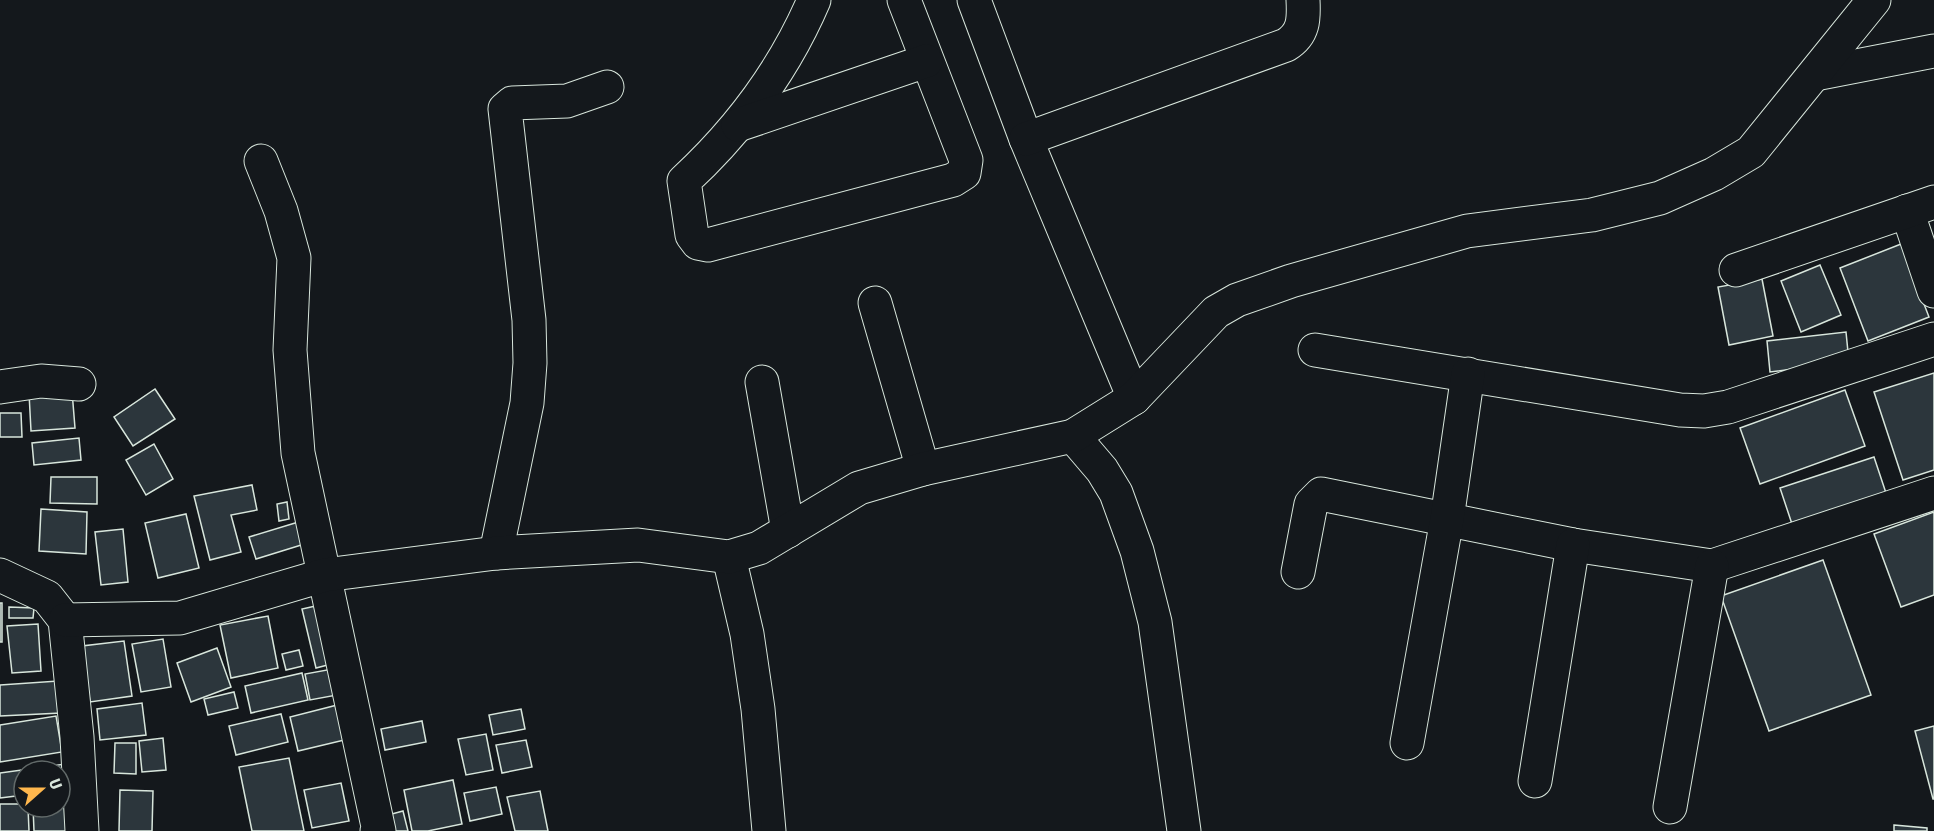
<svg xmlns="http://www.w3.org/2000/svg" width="1934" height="831" viewBox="0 0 1934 831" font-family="'Fira Sans Condensed',sans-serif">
	<rect width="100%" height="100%" fill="#14181c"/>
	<!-- building -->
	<g fill="#2c363c" stroke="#d8e6dc" stroke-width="1.5">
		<polygon points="1901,244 1929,317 1868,341 1840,268"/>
		<polygon points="1820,265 1841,315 1801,332 1781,281"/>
		<polygon points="1762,279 1773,336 1729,345 1718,287"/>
		<polygon points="1846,332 1849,362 1770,372 1767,341"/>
		<polygon points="1934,373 1934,470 1903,480 1874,392"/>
		<polygon points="155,389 175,419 133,446 114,417"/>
		<polygon points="1845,390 1865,446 1760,484 1740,428"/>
		<polygon points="72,391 75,428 31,431 29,393"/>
		<polygon points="0,413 21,413 22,437 0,437"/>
		<polygon points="79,438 81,460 34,465 32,443"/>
		<polygon points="154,444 173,479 146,495 126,460"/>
		<polygon points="1874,457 1887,496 1793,527 1780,488"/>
		<polygon points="51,477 97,477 97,504 50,503"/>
		<polygon points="252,485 257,510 231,515 241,552 210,560 194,496"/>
		<polygon points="287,502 289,519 279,521 277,504"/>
		<polygon points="41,509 87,512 86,554 39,551"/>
		<polygon points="1934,512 1934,595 1901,607 1874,534"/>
		<polygon points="186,514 199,568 158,578 145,523"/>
		<polygon points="305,520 311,542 256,559 249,537"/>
		<polygon points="123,529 128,582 101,585 95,532"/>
		<polygon points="1823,560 1871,695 1769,731 1721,596"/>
		<rect x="0" y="603" width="2" height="39"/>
		<polygon points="329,603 343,661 316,668 302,609"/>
		<polygon points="9,607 34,608 33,618 9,618"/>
		<polygon points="268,616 278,668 231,678 220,625"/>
		<polygon points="38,624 41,671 12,673 7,626"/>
		<polygon points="163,639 171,687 141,692 132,644"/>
		<polygon points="124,641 132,696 90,702 82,646"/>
		<polygon points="217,648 231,687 191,702 177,663"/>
		<polygon points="299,650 303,666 286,670 282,654"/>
		<polygon points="343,667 348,693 310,700 305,674"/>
		<polygon points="302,673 308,700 251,713 245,686"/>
		<polygon points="58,681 61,713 0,716 0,685"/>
		<polygon points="234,692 238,708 208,715 204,699"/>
		<polygon points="349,702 357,737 298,751 290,717"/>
		<polygon points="142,703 146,735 100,740 97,709"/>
		<polygon points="521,709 525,729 493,735 489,715"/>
		<polygon points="281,714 288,742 236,755 229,726"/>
		<polygon points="56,716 62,752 0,762 0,725"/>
		<polygon points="422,721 426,742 385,750 381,729"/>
		<polygon points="1934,726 1934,799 1933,799 1915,731"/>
		<polygon points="486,734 493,770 466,775 458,739"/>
		<polygon points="163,738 166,770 142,772 139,741"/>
		<polygon points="526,740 532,767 502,773 496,745"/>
		<polygon points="115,743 136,743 136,774 114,773"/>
		<polygon points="289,758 304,831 252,831 239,767"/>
		<polygon points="65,764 69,789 60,791 60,771 24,771 24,795 0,798 0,773"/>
		<polygon points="453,780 462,824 428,831 412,831 404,790"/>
		<polygon points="341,783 349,821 312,828 304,790"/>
		<polygon points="496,787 502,814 470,821 464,793"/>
		<polygon points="120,790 153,791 152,831 119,831"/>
		<polygon points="540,791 548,831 515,831 507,797"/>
		<polygon points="60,800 65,800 66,831 34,831 33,807 60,807"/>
		<polygon points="0,804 24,804 24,807 28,807 29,831 0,831"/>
		<polygon points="403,811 408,831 391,831 388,815"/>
		<polygon points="1894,825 1927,828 1927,831 1894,831"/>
	</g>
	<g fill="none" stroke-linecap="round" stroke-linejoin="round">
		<defs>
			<g id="minor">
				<path d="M 814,0 C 784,70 739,130 684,181 L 692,235 L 698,243 L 708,245 L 953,180 L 964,173 L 966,160 L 904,0"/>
				<polyline points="974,0 1026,139 1134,398"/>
				<polyline points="1815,74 1934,51"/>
				<polyline points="738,125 926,61"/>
				<path d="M 1026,139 L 1286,45 C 1304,34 1304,19 1303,0"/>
				<polyline points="261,161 281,211 294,258 290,350 298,453 379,831 377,831"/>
				<polyline points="1907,211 1934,291"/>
				<polyline points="1736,270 1934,202"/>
				<polyline points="875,303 923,469"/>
				<polyline points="1315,350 1680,410 1704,411 1728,407 1934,339"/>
				<polyline points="762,382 788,531"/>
				<polyline points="0,387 41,381 79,384"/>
				<polyline points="1073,436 1102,470 1116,493 1137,551 1155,622 1184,831"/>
				<polyline points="496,553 527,403 530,363 529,320 505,109 512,103 567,101 607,87"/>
				<polyline points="729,557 747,634 758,709 769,831"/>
				<polyline points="1298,572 1311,504 1321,494 1573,545 1712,566 1934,493"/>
				<polyline points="0,575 47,597 65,620 77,737 82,831"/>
				<polyline points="65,620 180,618 325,575 496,553 638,545 729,557 759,548 859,488 923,469 1073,436 1134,398 1216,312 1237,300 1291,281 1467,231 1592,215 1660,198 1714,174 1751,152 1874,0"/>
				<polyline points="1407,743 1447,519 1468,374"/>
				<polyline points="1535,781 1573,545"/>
				<polyline points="1670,807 1712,566"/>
			</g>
		</defs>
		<!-- minor casing -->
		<use href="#minor" stroke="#d8e6dc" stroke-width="35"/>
		<!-- minor -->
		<use href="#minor" stroke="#14181c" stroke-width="33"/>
	</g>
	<!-- north arrow -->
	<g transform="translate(42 789) rotate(69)"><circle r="28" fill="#14181c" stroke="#626a69" stroke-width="1.5"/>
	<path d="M0-4.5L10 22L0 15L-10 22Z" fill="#ffb74d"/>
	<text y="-9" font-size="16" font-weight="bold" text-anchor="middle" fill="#d8e6dc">U</text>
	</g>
</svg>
